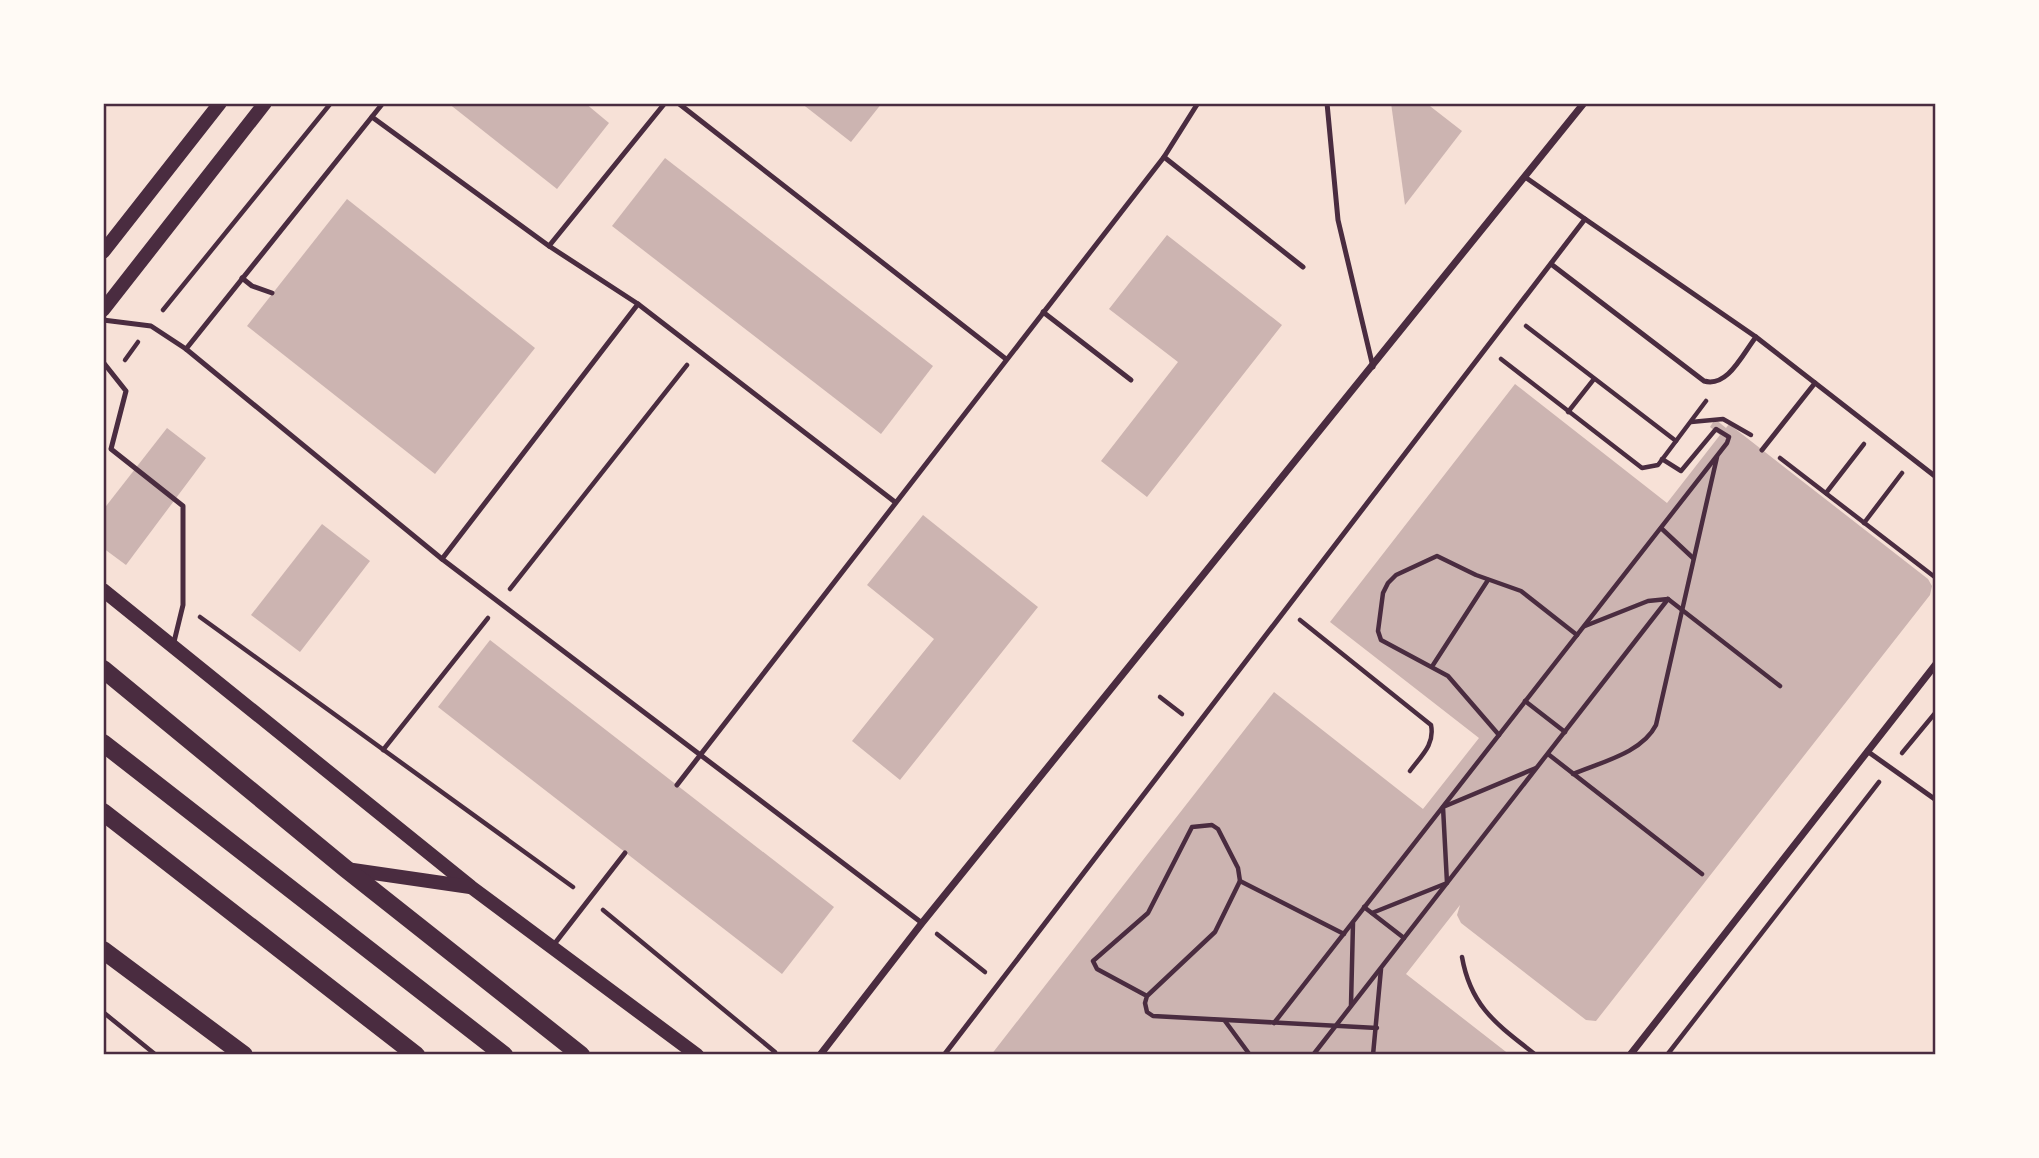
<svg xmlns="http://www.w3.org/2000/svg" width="2039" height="1158" viewBox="0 0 2039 1158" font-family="Roboto,sans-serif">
	<rect width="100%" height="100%" fill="#f7e1d7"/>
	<!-- building -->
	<g fill="#ccb4b1">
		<polygon points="448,103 585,103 609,123 557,189"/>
		<polygon points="801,103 882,103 851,142"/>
		<polygon points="1391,103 1426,103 1462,131 1405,205"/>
		<polygon points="665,158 933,366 881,434 612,226"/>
		<polygon points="347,199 535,348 435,474 247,326"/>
		<polygon points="1167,235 1282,325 1147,497 1101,461 1178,362 1109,309"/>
		<polygon points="1515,384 1667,503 1720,435 1710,427 1715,419 1726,428 1729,424 1928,579 1932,586 1930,595 1596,1021 1586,1020 1461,923 1457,915 1460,905 1406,974 1510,1055 991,1055 1274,692 1423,809 1479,738 1330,622"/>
		<polygon points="167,428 206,458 126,565 103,548 103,510"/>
		<polygon points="923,515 1038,607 900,780 852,741 934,639 867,585"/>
		<polygon points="322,524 370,561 300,652 251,615"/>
		<polygon points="490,640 834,907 782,974 438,707"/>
	</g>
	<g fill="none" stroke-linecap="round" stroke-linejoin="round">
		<!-- path -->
		<g stroke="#4a2c40" stroke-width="4.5">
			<polyline points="163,310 331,103"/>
			<polyline points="1526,326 1676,441"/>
			<polyline points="1501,359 1642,468 1658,465 1706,401"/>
			<polyline points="125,360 138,342"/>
			<polyline points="1568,412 1594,379"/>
			<polyline points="1691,422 1723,419 1751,435"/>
			<polyline points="1780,458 1936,578"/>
			<polyline points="1826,493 1864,444"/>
			<polyline points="1864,523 1902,473"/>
			<polyline points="1661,528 1693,558"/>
			<polyline points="510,589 687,365"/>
			<polyline points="200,617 573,887"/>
			<path d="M 1300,620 L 1431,725 C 1435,745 1421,756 1410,771"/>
			<polyline points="1585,626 1648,601 1668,599 1780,686"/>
			<polyline points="1433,665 1488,580"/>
			<polyline points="1160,697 1182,714"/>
			<polyline points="1525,701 1565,732"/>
			<polyline points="1499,735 1448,676 1381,640 1378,631 1383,593 1388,583 1396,575 1437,556 1476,575 1521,591 1577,635"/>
			<polyline points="383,750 488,618"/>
			<polyline points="1902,753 1936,712"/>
			<polyline points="1548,754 1702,874"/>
			<path d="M 1573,774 C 1601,762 1642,753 1656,725 L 1717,457"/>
			<polyline points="1240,881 1344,934"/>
			<polyline points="1364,907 1404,938"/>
			<polyline points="603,910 775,1052"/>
			<polyline points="1372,913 1447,883 1443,807 1536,768"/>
			<polyline points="937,934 985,972"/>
			<path d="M 1462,957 C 1471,1008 1498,1025 1536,1055"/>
			<polyline points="1147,996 1097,969 1093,961 1148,913 1192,827 1212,825 1218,829 1238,868 1240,881 1215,932 1147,996 1145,1003 1147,1012 1153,1016 1377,1028"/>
			<polyline points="1351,1005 1353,923"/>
			<polyline points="103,1012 156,1055"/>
			<polyline points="1225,1021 1250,1055"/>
			<polyline points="1274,1023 1727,443 1729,437 1716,429 1681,471 1662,459"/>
			<polyline points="1313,1055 1668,599"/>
			<polyline points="1373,1055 1381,969"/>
			<polyline points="1667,1055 1879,782"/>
		</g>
		<!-- service -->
		<g stroke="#4a2c40" stroke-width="5">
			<polyline points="678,103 1006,359"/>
			<polyline points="1327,103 1338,220 1373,367"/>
			<polyline points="372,117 549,246 638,304 895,502"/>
			<polyline points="1164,157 1303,267"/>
			<polyline points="1525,177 1585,219"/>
			<polyline points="549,246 665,103"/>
			<path d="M 1551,264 L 1704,381 C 1728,388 1743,353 1756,337"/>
			<polyline points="242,278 252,286 272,293"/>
			<polyline points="1043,312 1131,380"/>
			<polyline points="103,320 151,326 186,349 442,559 922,923"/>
			<polyline points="186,349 383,103"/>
			<polyline points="103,362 126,391 111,449 183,506 183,605 173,646"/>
			<polyline points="1762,450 1815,383"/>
			<polyline points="442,559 638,304"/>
			<polyline points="1867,751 1936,800"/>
			<polyline points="677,785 1164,157 1198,103"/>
			<polyline points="552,947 625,853"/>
			<polyline points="944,1055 1585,219 1756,337 1936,477"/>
		</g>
		<!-- minor -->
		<g stroke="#4a2c40" stroke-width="7">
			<polyline points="820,1055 922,923 1584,103"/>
			<polyline points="1630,1055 1936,664"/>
		</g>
		<!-- secondary -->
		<g stroke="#4a2c40" stroke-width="14">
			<polyline points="103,252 220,103"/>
			<polyline points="103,310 265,103"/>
			<polyline points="103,590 471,887 697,1055"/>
			<polyline points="346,869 470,887"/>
		</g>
		<!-- primary -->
		<g stroke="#4a2c40" stroke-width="18">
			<polyline points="103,669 346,869 581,1055"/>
			<polyline points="103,743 504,1055"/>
			<polyline points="103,812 416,1055"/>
			<polyline points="103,950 244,1055"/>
		</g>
	</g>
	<!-- border -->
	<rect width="2039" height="1158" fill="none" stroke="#fffaf5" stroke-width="210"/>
	<rect x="105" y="105" width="1829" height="948" fill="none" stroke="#4a2c40" stroke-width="2.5"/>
</svg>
